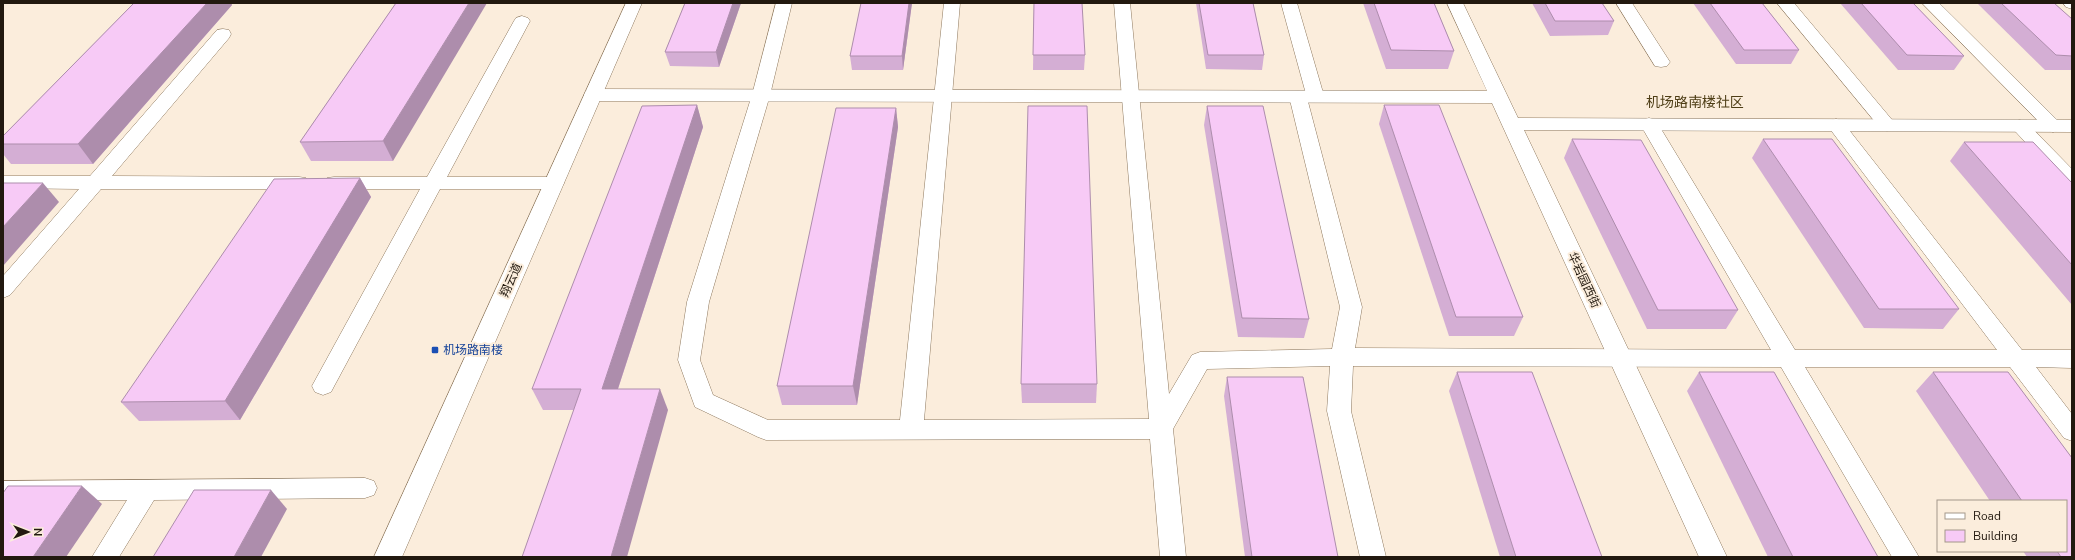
<svg xmlns="http://www.w3.org/2000/svg" width="2075" height="560" viewBox="0 0 2075 560" font-family="'Nunito Sans','Noto Sans SC',sans-serif">
	<rect width="100%" height="100%" fill="#fbeddc"/>
	<g fill="none" stroke-linecap="round" stroke-linejoin="round">
		<defs>
			<g id="lane">
				<polygon points="776,3 792,3 770,95 709,302 700,360 713,395 768,420 900,420 944,3 960,3 924,420 1149,419 1114,3 1130,3 1169,394 1192,355 1200,352 1332,349 1340,307 1289,96 1292,92 1298,91 1306,94 1281,3 1297,3 1324,96 1321,100 1315,101 1307,98 1362,307 1355,348 1771,350 1640,124 1643,120 1649,118 1655,120 1658,124 1795,350 1997,350 1830,129 1827,125 1830,121 1836,119 1842,121 2022,350 2072,350 2072,368 2036,367 2072,414 2072,441 2064,438 2010,367 1805,367 1919,557 1892,557 1781,367 1353,366 1351,411 1386,557 1360,557 1327,411 1330,366 1207,369 1173,429 1186,557 1160,557 1150,439 766,440 758,437 695,407 678,360 687,302 752,95"/>
				<polygon points="1616,3 1632,3 1670,62 1667,66 1661,67 1655,66"/>
				<polygon points="1777,3 1794,3 1893,121 1896,125 1893,129 1887,131 1881,129"/>
				<polygon points="1922,3 1939,3 2059,122 2062,126 2059,130 2053,132 2047,130"/>
				<polygon points="2063,3 2072,3 2072,9 2066,7"/>
				<polygon points="522,16 528,18 530,21 447,177 554,177 561,178 564,183 561,188 554,189 440,189 331,392 323,395 315,392 312,386 420,189 334,189 327,188 324,183 327,178 334,177 427,177 514,21 516,18"/>
				<polygon points="223,29 229,30 231,34 229,38 112,176 299,177 306,178 309,183 306,188 299,189 101,189 10,295 3,298 3,276 79,189 3,188 3,176 90,176 217,30"/>
				<polygon points="2020,120 2026,122 2072,169 2072,187 2065,185 2014,130 2011,126 2014,122"/>
				<polygon points="365,478 374,481 377,488 374,495 365,498 154,500 119,557 92,557 127,500 3,501 3,481"/>
			</g>
			<polygon id="street" points="1447,3 1463,3 1518,118 2072,120 2072,132 1524,130 1727,557 1699,557 1492,103 593,101 586,99 584,95 586,91 593,89 1487,91"/>
			<polygon id="secondary" points="626,3 642,3 402,557 374,557"/>
		</defs>
		<!-- lane casing -->
		<use href="#lane" stroke="#8e795f" stroke-width="1"/>
		<!-- street casing -->
		<use href="#street" stroke="#8e795f" stroke-width="1"/>
		<!-- secondary casing -->
		<use href="#secondary" stroke="#8e795f" stroke-width="1"/>
		<!-- lane -->
		<use href="#lane" fill="#fff" fill-rule="evenodd"/>
		<!-- street -->
		<use href="#street" fill="#fff" fill-rule="evenodd"/>
		<!-- secondary -->
		<use href="#secondary" fill="#fff" fill-rule="evenodd"/>
	</g>
	<!-- wall -->
	<g fill="#d4aed4">
		<polygon points="134,3 231,3 232,5 93,164 11,164 3,154 3,136"/>
		<polygon points="396,3 393,161 311,161 300,142"/>
		<polygon points="685,3 741,3 719,67 670,66 665,52"/>
		<polygon points="912,3 903,70 852,70 850,56"/>
		<polygon points="1034,3 1085,55 1084,70 1033,70"/>
		<polygon points="1196,3 1253,3 1264,55 1262,70 1206,69"/>
		<polygon points="1363,3 1434,3 1454,51 1448,69 1386,69"/>
		<polygon points="1532,3 1602,3 1614,21 1608,35 1550,36"/>
		<polygon points="1693,3 1762,3 1799,50 1791,64 1736,64"/>
		<polygon points="1840,3 1913,3 1964,56 1954,70 1898,70"/>
		<polygon points="1977,3 2054,3 2072,19 2072,70 2045,70"/>
		<polygon points="697,105 703,127 618,389 668,410 543,410 532,389"/>
		<polygon points="1384,105 1523,317 1514,336 1449,336 1379,124"/>
		<polygon points="1207,106 1309,319 1304,338 1238,337 1204,125"/>
		<polygon points="896,108 898,127 857,405 782,405 777,386"/>
		<polygon points="1572,139 1738,310 1726,329 1647,329 1564,158"/>
		<polygon points="1763,139 1959,309 1943,329 1864,328 1752,158"/>
		<polygon points="1964,142 2072,183 2072,305 1950,161"/>
		<polygon points="360,178 371,197 240,420 139,421 121,402"/>
		<polygon points="1457,372 1602,557 1500,557 1449,391"/>
		<polygon points="1699,372 1878,557 1768,557 1687,391"/>
		<polygon points="1933,372 2008,372 2072,458 2072,557 2027,557 2023,551 2066,551 2066,501 1990,501 1916,391"/>
		<polygon points="1227,377 1338,557 1245,557 1224,396"/>
		<polygon points="1021,384 1097,384 1096,403 1022,403"/>
	</g>
	<!-- shaded-wall -->
	<g fill="#ad8dac">
		<polygon points="207,3 231,3 232,5 93,164 78,144"/>
		<polygon points="469,3 487,3 393,161 383,141"/>
		<polygon points="733,3 741,3 719,67 716,52"/>
		<polygon points="909,3 912,3 903,70 902,56"/>
		<polygon points="697,105 703,127 611,410 602,389"/>
		<polygon points="896,108 898,127 857,405 853,386"/>
		<polygon points="360,178 371,197 240,420 225,401"/>
		<polygon points="43,183 59,202 3,266 3,227"/>
		<polygon points="660,389 668,410 627,557 611,557"/>
		<polygon points="82,486 102,504 66,557 33,557"/>
		<polygon points="271,490 287,509 261,557 234,557"/>
	</g>
	<!-- building -->
	<g fill="#f7caf6" stroke="#ad8dac">
		<polygon points="134,3 207,3 78,144 3,144 3,136"/>
		<polygon points="396,3 469,3 383,141 300,142"/>
		<polygon points="685,3 733,3 716,52 665,52"/>
		<polygon points="861,3 909,3 902,56 850,56"/>
		<polygon points="1034,3 1082,3 1085,55 1033,55"/>
		<polygon points="1199,3 1253,3 1264,55 1208,55"/>
		<polygon points="1374,3 1434,3 1454,51 1391,50"/>
		<polygon points="1545,3 1602,3 1614,21 1555,21"/>
		<polygon points="1710,3 1762,3 1799,50 1744,50"/>
		<polygon points="1861,3 1913,3 1964,56 1907,55"/>
		<polygon points="2001,3 2054,3 2072,19 2072,56 2056,55"/>
		<polygon points="697,105 602,389 660,389 611,557 522,557 581,389 532,389 642,106"/>
		<polygon points="1384,105 1439,105 1523,317 1456,317"/>
		<polygon points="1028,106 1087,106 1097,384 1021,384"/>
		<polygon points="1207,106 1263,106 1309,319 1242,318"/>
		<polygon points="836,108 896,108 853,386 777,386"/>
		<polygon points="1572,139 1641,140 1738,310 1658,310"/>
		<polygon points="1763,139 1832,139 1959,309 1879,309"/>
		<polygon points="1964,142 2033,142 2072,183 2072,265"/>
		<polygon points="360,178 225,401 121,402 274,179"/>
		<polygon points="3,183 43,183 3,227"/>
		<polygon points="1457,372 1532,372 1602,557 1516,557"/>
		<polygon points="1699,372 1774,372 1878,557 1793,557"/>
		<polygon points="1933,372 2008,372 2072,458 2072,557 2061,557 2057,551 2066,551 2066,501 2022,501"/>
		<polygon points="1227,377 1303,377 1338,557 1252,557"/>
		<polygon points="8,486 82,486 33,557 3,557 3,493"/>
		<polygon points="194,490 271,490 234,557 153,557"/>
	</g>
	<!-- markers -->
	<rect fill="#1a4fb4" stroke="#fbeddc" stroke-width="1.5" x="431" y="346" width="8" height="8" rx="2"/>
	<g text-anchor="middle" stroke-width="4" stroke-linejoin="round" paint-order="stroke">
		<!-- street labels -->
		<g font-size="12" fill="#22190f" stroke="#fbeddc">
			<text transform="translate(511 280) rotate(-66)" y="4">翔云道</text>
			<text transform="translate(1584 280) rotate(65)" y="4">华岩园西街</text>
		</g>
		<!-- transit labels -->
		<g font-size="12" fill="#164399" stroke="#fbeddc" text-anchor="start">
			<text x="443" y="354">机场路南楼</text>
		</g>
		<!-- quarter labels -->
		<g font-size="14" fill="#4e3e16" stroke="#fbeddc">
			<text x="1695" y="107">机场路南楼社区</text>
		</g>
	</g>
	<!-- border -->
	<rect width="2075" height="560" fill="none" stroke="#22190f" stroke-width="8"/>
	<!-- legend -->
	<rect x="1937" y="500" width="130" height="52" fill="#fbeddc" stroke="#a4988a"/>
	<rect x="1945" y="513" width="20" height="6" fill="#ffffff" stroke="#a4988a"/>
	<text x="1973" y="520" font-size="12" fill="#22190f">Road</text>
	<rect x="1945" y="530" width="20" height="12" fill="#f7caf6" stroke="#a4988a"/>
	<text x="1973" y="540" font-size="12" fill="#22190f">Building</text>
	<!-- north arrow -->
	<g transform="translate(28 532) rotate(90)" stroke="#fbeddc" stroke-width="3" paint-order="stroke">
	<path d="M0-3L7 15L0 10L-7 15Z" fill="#22190f"/>
	<text y="-6" font-size="11" font-weight="bold" text-anchor="middle" fill="#22190f">N</text>
	</g>
</svg>
